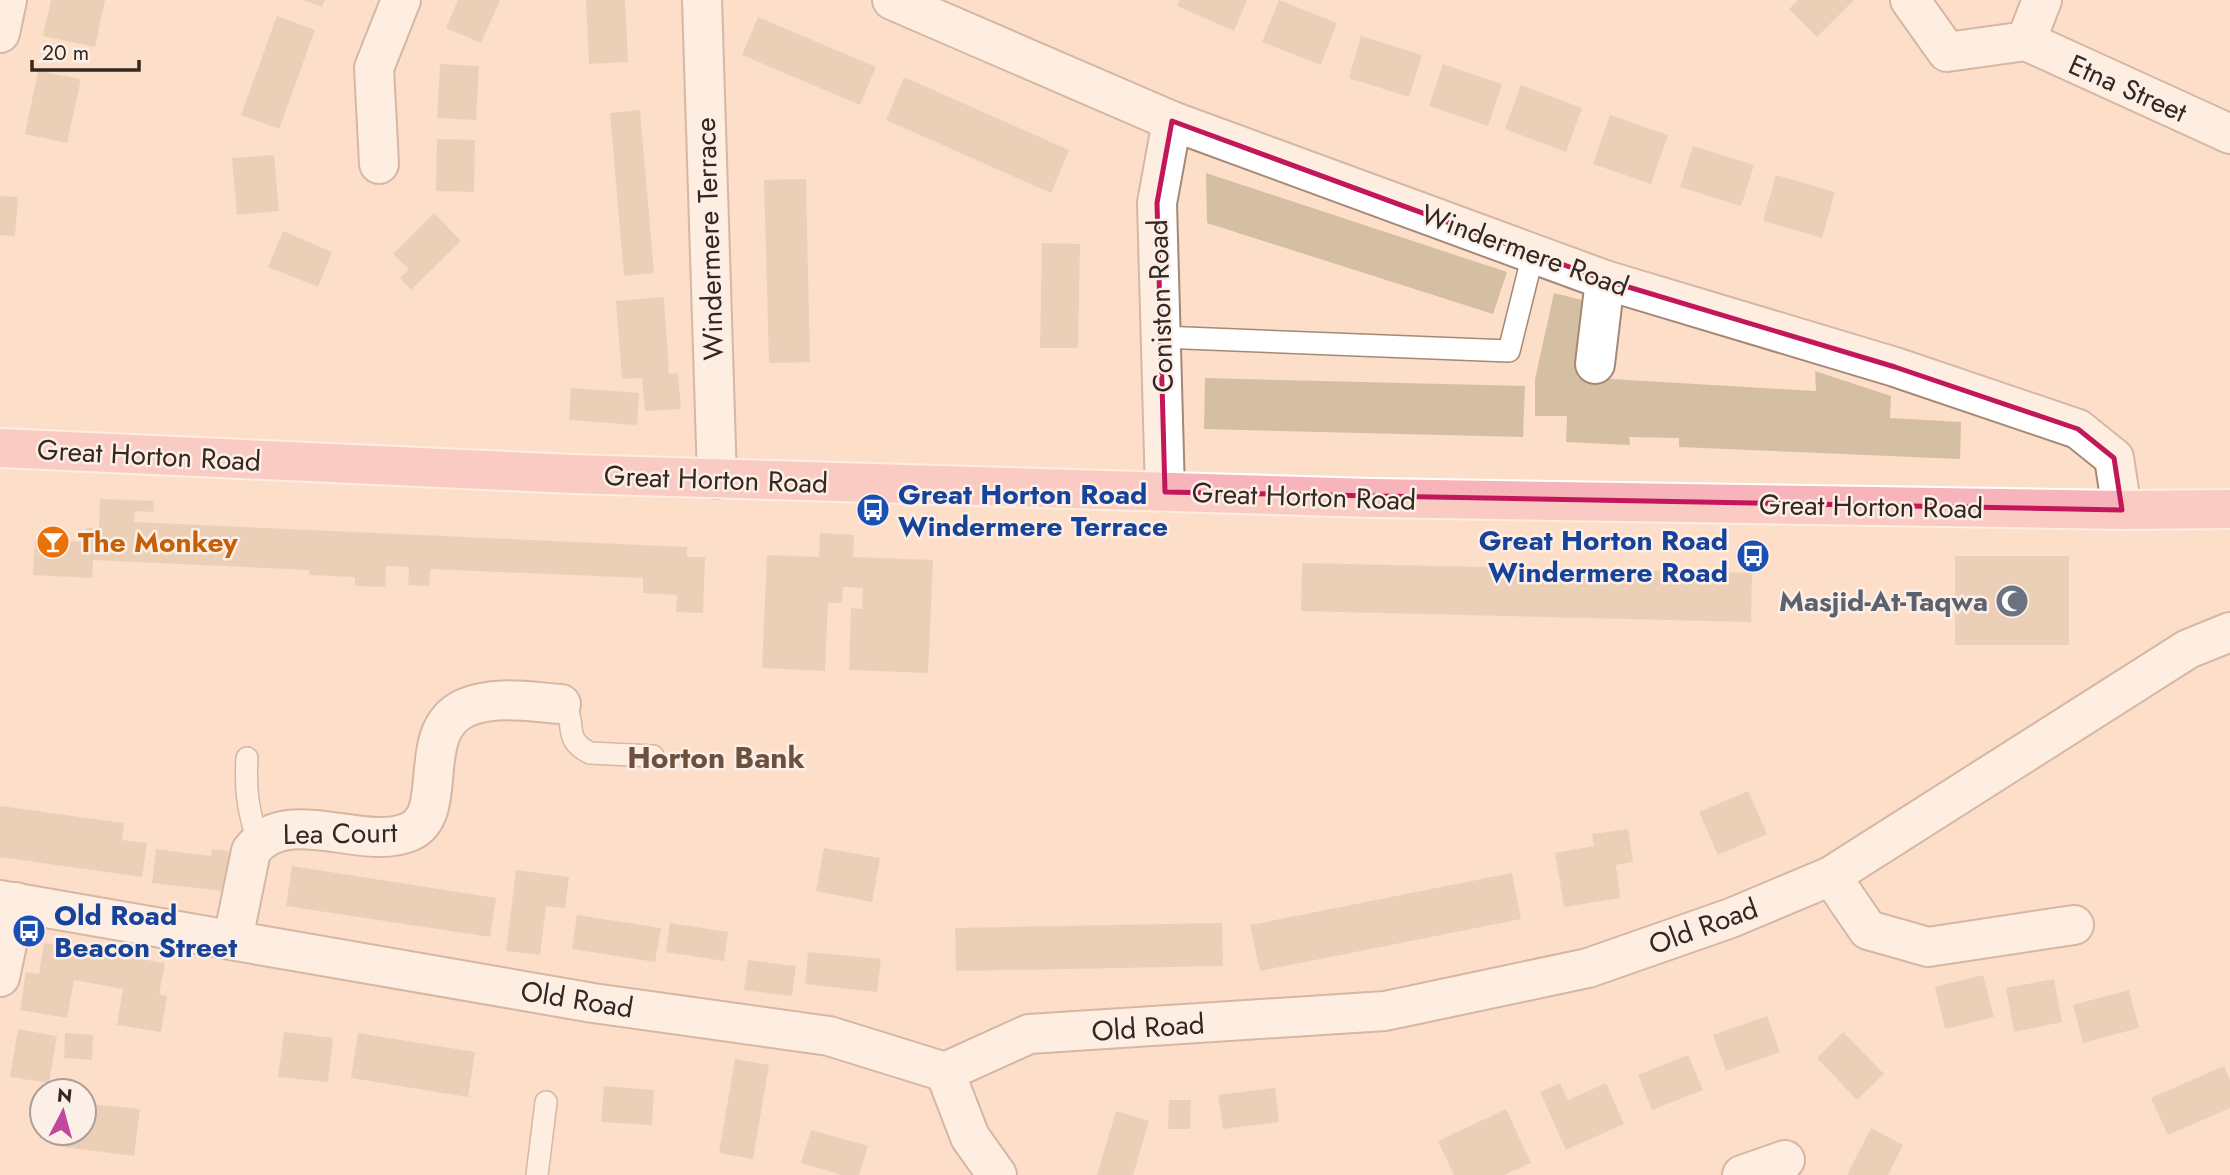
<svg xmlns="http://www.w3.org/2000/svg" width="2230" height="1175" viewBox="0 0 2230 1175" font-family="Jost,sans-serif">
	<rect width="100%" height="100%" fill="#fddec8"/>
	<!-- building -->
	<g fill="#d5bfa3">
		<polygon points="51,0 105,0 95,47 43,36"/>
		<polygon points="304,0 325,0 322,7"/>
		<polygon points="458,0 500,0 481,43 446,28"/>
		<polygon points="586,0 625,0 628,62 589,64"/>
		<polygon points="1180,0 1247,0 1234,31 1177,6"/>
		<polygon points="1279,0 1337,23 1321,65 1262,42"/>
		<polygon points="1798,0 1854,0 1817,37 1789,9"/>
		<polygon points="277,16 315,30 279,129 241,115"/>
		<polygon points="758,17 876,67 860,105 742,55"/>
		<polygon points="1361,36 1422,55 1409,97 1349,78"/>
		<polygon points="440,64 479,66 476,120 437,118"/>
		<polygon points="1443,64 1502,84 1488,126 1429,106"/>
		<polygon points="38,71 81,79 67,143 25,134"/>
		<polygon points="904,77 1069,150 1051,193 886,120"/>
		<polygon points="1521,85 1582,108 1566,152 1505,129"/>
		<polygon points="640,110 654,273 624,276 610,113"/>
		<polygon points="1610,115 1668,135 1651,184 1593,164"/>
		<polygon points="437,139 475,140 474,192 436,191"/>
		<polygon points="1693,146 1754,165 1741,206 1680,187"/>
		<polygon points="274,155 279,211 237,215 232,158"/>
		<polygon points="1206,173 1507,272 1493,314 1207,223"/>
		<polygon points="1776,175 1835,192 1822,238 1763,221"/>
		<polygon points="806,179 810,362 769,363 764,180"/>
		<polygon points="0,196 18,197 15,236 0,235"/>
		<polygon points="434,213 461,241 411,290 400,278 409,269 393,254"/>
		<polygon points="283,231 332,252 318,287 268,267"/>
		<polygon points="1042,243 1080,244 1078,348 1040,348"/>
		<polygon points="1554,293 1582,300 1577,377 1816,391 1815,371 1891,396 1890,418 1961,422 1960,459 1679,447 1679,438 1629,437 1630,445 1566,442 1567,416 1535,416 1535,379"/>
		<polygon points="664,297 669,374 678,373 681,409 645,411 642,378 622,379 616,301"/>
		<polygon points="1205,378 1525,386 1523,437 1204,429"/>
		<polygon points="571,388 639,393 637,425 569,420"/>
		<polygon points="100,499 154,501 153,512 135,511 134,522 687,547 687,557 705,557 703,613 676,612 677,595 643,593 643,578 430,569 429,586 408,585 409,567 386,566 385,587 355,586 355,577 309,575 309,570 93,560 92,578 33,575 35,540 85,542 86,528 99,528"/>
		<polygon points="820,533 854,535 853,557 933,560 928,673 849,670 851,608 862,609 863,588 843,587 842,603 828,603 825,671 762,668 767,555 819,557"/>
		<rect x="1955" y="556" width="114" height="89"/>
		<polygon points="1302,563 1752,573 1751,622 1301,611"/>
		<polygon points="1748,791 1767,834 1718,855 1699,812"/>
		<polygon points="0,806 124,823 122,840 147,843 142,877 0,857"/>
		<polygon points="1628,829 1633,862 1616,865 1620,898 1564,907 1555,853 1594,846 1592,834"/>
		<polygon points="824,848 880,858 872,902 816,891"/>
		<polygon points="156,849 211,856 212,849 229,851 224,891 152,883"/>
		<polygon points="292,866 496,898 490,937 286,906"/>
		<polygon points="516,870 569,877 565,908 546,906 540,955 506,951"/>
		<polygon points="1512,873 1521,919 1260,971 1250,925"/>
		<polygon points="577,915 661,928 655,962 572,949"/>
		<polygon points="670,923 728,932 724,961 666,952"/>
		<polygon points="1222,923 1223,966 956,971 955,928"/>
		<polygon points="44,943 165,963 159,994 167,996 161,1032 117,1025 123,989 74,980 67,1018 20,1010 26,972 39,974"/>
		<polygon points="808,952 881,959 877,992 805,984"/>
		<polygon points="748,960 796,966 792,996 744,990"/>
		<polygon points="1983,975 1994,1017 1945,1029 1935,987"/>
		<polygon points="2054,979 2062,1022 2014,1032 2006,988"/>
		<polygon points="2129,990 2139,1028 2083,1043 2073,1005"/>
		<polygon points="1767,1016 1780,1052 1726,1071 1713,1035"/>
		<polygon points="18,1029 57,1036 49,1083 10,1077"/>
		<polygon points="284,1032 333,1038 328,1082 278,1077"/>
		<polygon points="1843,1032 1884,1074 1857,1100 1817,1058"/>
		<polygon points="65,1033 93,1035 92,1060 64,1058"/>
		<polygon points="358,1033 475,1052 468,1097 351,1078"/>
		<polygon points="1688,1055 1703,1090 1652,1110 1638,1075"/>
		<polygon points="735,1059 769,1065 753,1159 719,1153"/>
		<polygon points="2224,1066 2230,1080 2230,1108 2168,1135 2151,1098"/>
		<polygon points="1560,1083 1568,1100 1606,1083 1624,1124 1566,1150 1540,1092"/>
		<polygon points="604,1086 654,1090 652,1125 601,1122"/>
		<polygon points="1275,1088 1279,1122 1223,1129 1218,1095"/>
		<polygon points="1169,1100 1191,1100 1190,1129 1168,1129"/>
		<polygon points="84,1103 140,1109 134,1156 56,1146 58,1133 84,1133"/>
		<polygon points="1506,1109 1531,1163 1504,1175 1454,1175 1438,1141"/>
		<polygon points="1116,1111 1149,1121 1133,1175 1097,1175"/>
		<polygon points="1871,1128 1903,1145 1888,1175 1847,1175"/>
		<polygon points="811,1130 868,1146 859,1175 842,1175 801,1163"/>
	</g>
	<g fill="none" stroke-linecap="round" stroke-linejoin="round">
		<defs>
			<g id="lane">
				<polyline points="1161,337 1509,351 1533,254"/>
				<path d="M 561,704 C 580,719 559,738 590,753 L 653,756"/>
				<path d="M 247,758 C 245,790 248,810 258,842"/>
				<polyline points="537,1175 546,1102"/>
			</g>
			<g id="street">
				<polyline points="702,0 717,479"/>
				<polyline points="892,0 1172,121 1605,280 1895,367 2078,429 2114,458 2122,510"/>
				<polyline points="1910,0 1947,52 2026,41"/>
				<polyline points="0,33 7,0"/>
				<polyline points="2026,41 2230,134"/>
				<polyline points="2026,41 2042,0"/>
				<polyline points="379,164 374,68 401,0"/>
				<polyline points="1595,364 1605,280"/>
				<polyline points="1165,492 1157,203 1172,121"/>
				<polyline points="1831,876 1868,930 1928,947 2074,925"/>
				<polyline points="0,900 593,1003 829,1036 945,1072 1029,1034 1385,1011 1588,968 1731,918 1831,876 2188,649 2230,632"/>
				<path d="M 233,939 L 251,851 C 287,803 362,852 409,832 C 452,814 413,732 465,708 C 494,695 531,702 561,704"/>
				<polyline points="0,977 16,902"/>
				<polyline points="945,1072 970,1137 997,1175"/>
				<polyline points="1742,1175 1785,1160"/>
			</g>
			<polyline id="primary" points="0,448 573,474 1372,498 2122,510 2230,509"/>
		</defs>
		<!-- lane casing -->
		<use href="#lane" stroke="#a58875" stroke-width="24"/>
		<!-- street casing -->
		<use href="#street" stroke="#a58875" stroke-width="42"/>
		<!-- primary casing -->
		<use href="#primary" stroke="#fff" stroke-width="42"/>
		<!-- lane -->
		<use href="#lane" stroke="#fff" stroke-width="21"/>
		<!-- street -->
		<use href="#street" stroke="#fff" stroke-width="38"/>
		<!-- primary -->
		<use href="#primary" stroke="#f7b4ba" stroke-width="38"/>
	</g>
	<!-- marked area -->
	<path d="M0 0H2230V1175H0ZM 1172,121 L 1605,280 L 1895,367 L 2078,429 L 2114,458 L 2122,510 L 1165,492 L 1157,203 Z" fill="#fddec8" fill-opacity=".55" fill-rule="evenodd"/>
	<path fill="none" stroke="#c2185b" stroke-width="5" stroke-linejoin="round" d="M 1172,121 L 1605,280 L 1895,367 L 2078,429 L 2114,458 L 2122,510 L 1165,492 L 1157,203 Z"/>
	<!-- icons -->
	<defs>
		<symbol id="bus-disc" viewBox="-11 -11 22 22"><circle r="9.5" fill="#1a4fb4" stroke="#fcefe7"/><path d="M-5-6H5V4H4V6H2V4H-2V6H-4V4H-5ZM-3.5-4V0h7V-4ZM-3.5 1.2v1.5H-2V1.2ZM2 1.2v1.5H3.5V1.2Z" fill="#fff"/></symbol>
		<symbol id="bar-disc" viewBox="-11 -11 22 22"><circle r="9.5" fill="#e8710a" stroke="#fcefe7"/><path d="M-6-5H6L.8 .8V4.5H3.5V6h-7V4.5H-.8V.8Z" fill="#fff"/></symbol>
		<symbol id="mosque-disc" viewBox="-11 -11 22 22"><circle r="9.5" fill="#6b7280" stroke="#fcefe7"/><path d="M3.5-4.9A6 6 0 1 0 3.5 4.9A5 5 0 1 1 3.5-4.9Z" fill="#fff"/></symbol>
	</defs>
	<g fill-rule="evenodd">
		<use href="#bus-disc" x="854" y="491" width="38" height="38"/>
		<use href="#bar-disc" x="34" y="523" width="38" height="38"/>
		<use href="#bus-disc" x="1734" y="537" width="38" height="38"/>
		<use href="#mosque-disc" x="1993" y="582" width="38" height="38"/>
		<use href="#bus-disc" x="10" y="912" width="38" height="38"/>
	</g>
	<g text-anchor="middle" stroke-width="5" stroke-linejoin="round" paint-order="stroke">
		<!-- street labels -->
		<g font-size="28" fill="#33271f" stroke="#fcefe7">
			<text transform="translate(2128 88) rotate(24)" y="10">Etna Street</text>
			<text transform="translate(709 239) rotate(-92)" y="10">Windermere Terrace</text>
			<text transform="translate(1525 250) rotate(20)" y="10">Windermere Road</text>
			<text transform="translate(1160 306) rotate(-92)" y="10">Coniston Road</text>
			<text transform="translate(149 455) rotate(3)" y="10">Great Horton Road</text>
			<text transform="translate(716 479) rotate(2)" y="10">Great Horton Road</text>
			<text transform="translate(1304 496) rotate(2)" y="10">Great Horton Road</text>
			<text transform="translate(1871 506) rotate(1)" y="10">Great Horton Road</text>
			<text transform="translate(340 833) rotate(-1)" y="10">Lea Court</text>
			<text transform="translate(1703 926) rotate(-20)" y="10">Old Road</text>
			<text transform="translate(577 999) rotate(9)" y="10">Old Road</text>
			<text transform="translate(1148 1027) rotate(-4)" y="10">Old Road</text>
		</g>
		<!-- transit labels -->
		<g font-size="28" font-weight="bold" fill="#164399" stroke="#fcefe7" text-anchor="start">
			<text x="898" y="504">Great Horton Road<tspan x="898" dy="32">Windermere Terrace</tspan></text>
			<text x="1728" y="550" text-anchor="end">Great Horton Road<tspan x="1728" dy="32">Windermere Road</tspan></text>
			<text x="54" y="925">Old Road<tspan x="54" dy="32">Beacon Street</tspan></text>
		</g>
		<!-- food labels -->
		<g font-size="28" font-weight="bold" fill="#c56008" stroke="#fcefe7" text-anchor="start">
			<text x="78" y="552">The Monkey</text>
		</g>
		<!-- worship labels -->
		<g font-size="28" font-weight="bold" fill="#5b616d" stroke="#fcefe7" text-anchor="end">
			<text x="1988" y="611">Masjid-At-Taqwa</text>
		</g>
		<!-- neighbourhood labels -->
		<g font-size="30" font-weight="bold" fill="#6b513e" stroke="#fcefe7">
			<text x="716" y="768">Horton Bank</text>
		</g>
	</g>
	<!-- north arrow -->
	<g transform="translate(63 1112) rotate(6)"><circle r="33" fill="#fcefe7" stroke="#ac9f97" stroke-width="2"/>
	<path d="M0-5L12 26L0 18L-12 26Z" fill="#c0489d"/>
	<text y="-10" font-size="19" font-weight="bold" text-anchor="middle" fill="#33271f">N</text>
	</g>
	<!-- scale -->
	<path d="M32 60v10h107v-10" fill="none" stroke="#33271f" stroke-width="3.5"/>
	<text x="42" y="60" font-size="21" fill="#33271f" stroke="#fcefe7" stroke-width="5" paint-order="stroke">20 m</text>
</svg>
